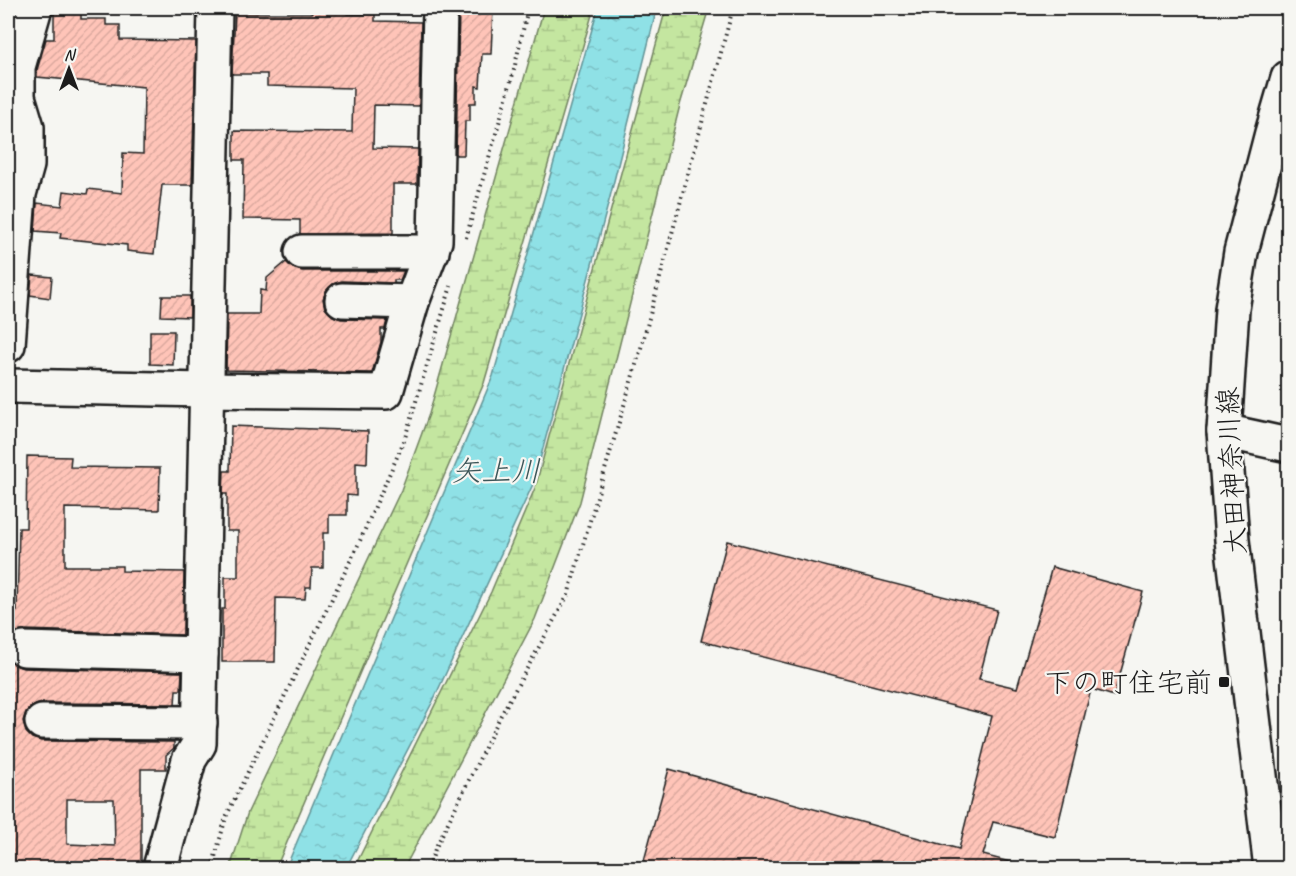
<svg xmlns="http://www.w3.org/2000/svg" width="1296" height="876" viewBox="0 0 1296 876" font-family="Caveat,'Klee One',sans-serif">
	<defs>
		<pattern id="wetland-marsh" width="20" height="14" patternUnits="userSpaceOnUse" patternTransform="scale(1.5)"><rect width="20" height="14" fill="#c4e6a0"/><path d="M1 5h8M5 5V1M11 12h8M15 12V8" fill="none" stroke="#a8c589"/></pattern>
		<pattern id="water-ripples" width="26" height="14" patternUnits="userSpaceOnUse" patternTransform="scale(1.5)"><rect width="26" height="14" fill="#8fe1e6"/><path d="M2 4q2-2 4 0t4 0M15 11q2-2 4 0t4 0" fill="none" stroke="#7bc0c5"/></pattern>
		<pattern id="building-hatch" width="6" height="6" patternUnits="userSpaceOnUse" patternTransform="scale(1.5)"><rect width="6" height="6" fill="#ffc4b8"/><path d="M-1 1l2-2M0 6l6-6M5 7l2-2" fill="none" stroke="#daa89e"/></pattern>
	</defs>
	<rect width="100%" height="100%" fill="#f6f6f2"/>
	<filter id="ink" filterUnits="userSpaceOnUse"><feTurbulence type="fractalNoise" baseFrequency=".0167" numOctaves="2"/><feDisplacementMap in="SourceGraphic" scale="12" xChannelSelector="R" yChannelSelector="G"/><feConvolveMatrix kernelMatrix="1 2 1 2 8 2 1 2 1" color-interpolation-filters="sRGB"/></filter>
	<g filter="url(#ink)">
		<!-- wetland -->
		<g fill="url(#wetland-marsh)" stroke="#70815e" stroke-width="1.5">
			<polygon points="544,8 594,8 484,383 276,868 230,868 248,812 401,490 429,414"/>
			<polygon points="666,8 709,8 680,105 580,502 535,619 404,868 354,868 491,592 535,488"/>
		</g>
		<!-- water -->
		<polygon fill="url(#water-ripples)" stroke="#619295" stroke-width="1.5" points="598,8 657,8 610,197 534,482 433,701 346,868 286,868 493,376"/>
		<!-- building -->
		<g fill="url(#building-hatch)" stroke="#1c1c1c" stroke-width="1.5" fill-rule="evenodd">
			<polygon points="312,8 349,8 348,14 375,14 375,21 421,22 419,106 374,105 373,148 418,149 417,184 393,184 393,233 300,234 300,220 243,219 244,160 234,160 234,131 352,132 353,88 267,86 267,74 232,74 235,13 312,13"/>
			<polygon points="459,8 493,8 491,54 482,54 480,87 476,86 476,103 470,103 470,121 465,121 464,155 456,155"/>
			<polygon points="54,12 81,12 81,19 106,19 106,25 120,25 120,40 196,41 192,185 162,185 154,254 127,251 127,245 60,238 61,233 35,231 37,203 62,206 64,191 87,194 88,189 122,193 123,153 143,154 144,87 37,77 37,70 46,39 54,39"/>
			<polygon points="286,262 293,268 302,271 404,271 400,280 394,280 394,283 342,281 333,284 326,291 323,299 325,308 333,316 341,319 387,320 385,329 381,329 381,342 372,373 226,370 227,314 259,314 260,290 266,291 267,278"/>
			<polygon points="32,275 52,277 50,298 30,295"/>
			<polygon points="162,296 190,296 190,317 161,316"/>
			<polygon points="150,331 174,331 173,365 150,364"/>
			<polygon points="231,426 368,431 367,463 356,462 356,496 347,495 347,515 329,515 329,533 323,533 323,568 312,568 311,587 306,587 305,599 276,598 275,662 222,662 222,609 225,609 225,577 238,577 238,531 227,531 227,494 223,494 224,471 230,471"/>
			<polygon points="27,456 71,457 70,467 160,468 159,510 65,508 65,566 122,566 122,571 184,572 183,635 25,630 15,633 8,641 8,611 17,611 19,528 26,528"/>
			<polygon points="727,541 997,610 979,679 1017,688 1052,567 1143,592 1114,696 1091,689 1055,837 993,822 983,855 1010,862 1009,868 642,868 669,769 959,849 992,716 701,641"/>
			<path d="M 8,658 L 15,665 L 23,668 L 182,672 L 181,690 L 176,690 L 175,704 L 42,703 L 32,706 L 26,712 L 23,721 L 26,732 L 32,738 L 41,741 L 174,742 L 174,748 L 166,755 L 166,769 L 141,769 L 141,868 L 8,868 ZM 67,799 L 114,799 L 115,846 L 67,844 Z"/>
		</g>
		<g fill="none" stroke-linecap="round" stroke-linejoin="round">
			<defs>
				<g id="minor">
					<polyline points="302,252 432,252"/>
					<polyline points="342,300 412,302"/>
					<polyline points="8,345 19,194 27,165 27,127 18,97 18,67 35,8"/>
					<polyline points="8,386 206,390 386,392 412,302 435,241 440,8"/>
					<polyline points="1224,431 1288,445"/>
					<polyline points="24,649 201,654"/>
					<polyline points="42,722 200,723"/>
					<polyline points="160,868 189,760 199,744 215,8"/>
				</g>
				<polyline id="major" points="1271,868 1232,540 1224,431 1232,309 1241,252 1272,133 1288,78"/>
			</defs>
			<!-- minor casing -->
			<use href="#minor" stroke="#1c1c1c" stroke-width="38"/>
			<!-- major casing -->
			<use href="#major" stroke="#1c1c1c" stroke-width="38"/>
			<!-- path -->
			<g stroke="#1c1c1c" stroke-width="4" stroke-dasharray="1.5 4.5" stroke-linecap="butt">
				<polyline points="466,238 513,74 528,8"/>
				<polyline points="212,868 226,817 359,543 404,441 451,286"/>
				<polyline points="429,868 435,849 501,715 568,595 641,348 733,8"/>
			</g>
			<!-- minor -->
			<use href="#minor" stroke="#f6f6f2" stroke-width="33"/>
			<!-- major -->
			<use href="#major" stroke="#f6f6f2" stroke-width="33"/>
		</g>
	</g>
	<!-- markers -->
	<rect fill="#1c1c1c" stroke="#f6f6f2" stroke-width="2" x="1218" y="676" width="12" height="12" rx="3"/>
	<g text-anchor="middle" stroke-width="4.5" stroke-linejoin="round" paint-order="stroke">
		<!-- street labels -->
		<g font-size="28" fill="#1c1c1c" stroke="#f6f6f2">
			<text transform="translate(1231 471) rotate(-93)" y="10">大田神奈川線</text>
		</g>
		<!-- poi labels -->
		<g font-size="28" fill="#1c1c1c" stroke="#f6f6f2" text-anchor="end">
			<text x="1212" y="692">下の町住宅前</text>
		</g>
		<!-- water labels -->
		<g font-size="30" font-style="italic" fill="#3e5759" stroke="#f6f6f2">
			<text x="496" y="481">矢上川</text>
		</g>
	</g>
	<!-- margin -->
	<rect width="1296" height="876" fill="none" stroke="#f6f6f2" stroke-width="30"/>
	<rect x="15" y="15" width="1266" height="846" fill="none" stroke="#1c1c1c" stroke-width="2" filter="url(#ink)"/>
	<!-- north arrow -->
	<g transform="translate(69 69)" stroke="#f6f6f2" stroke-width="4.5" paint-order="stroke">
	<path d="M0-4.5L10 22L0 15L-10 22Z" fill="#1c1c1c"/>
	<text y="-9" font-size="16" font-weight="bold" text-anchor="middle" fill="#1c1c1c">N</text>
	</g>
</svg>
